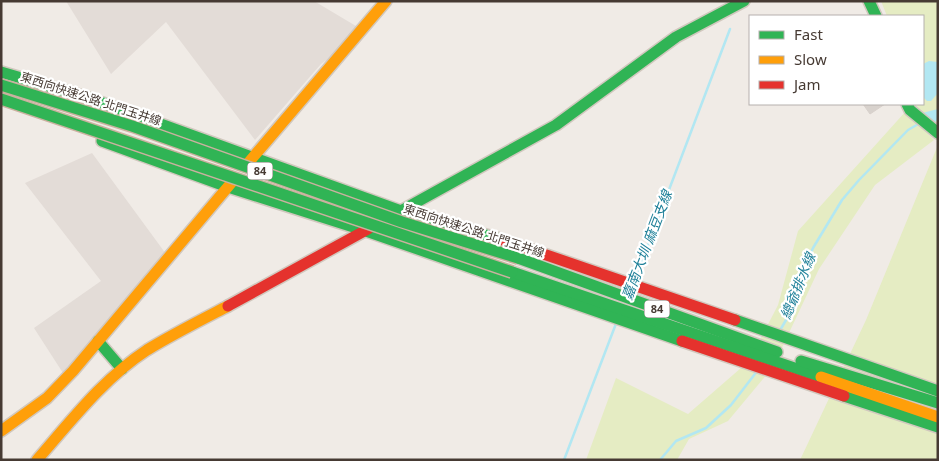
<svg xmlns="http://www.w3.org/2000/svg" width="939" height="461" viewBox="0 0 939 461" font-family="'Noto Sans','Noto Sans TC',sans-serif">
	<rect width="100%" height="100%" fill="#f0ebe6"/>
	<!-- industrial -->
	<g fill="#e3dcd7">
		<polygon points="66,1 314,1 366,32 321,64 255,140 166,22 111,74"/>
		<polygon points="92,153 166,254 125,299 63,373 34,328 101,281 25,183"/>
	</g>
	<!-- green -->
	<g fill="#e5ecc3">
		<polygon points="881,1 938,1 938,126 922,113 915,104 923,104 923,16 887,16"/>
		<polygon points="906,111 934,140 875,185 819,269 773,367 728,421 689,439 677,460 586,460 616,378 688,414 749,361 778,305 798,231"/>
		<polygon points="938,145 938,460 800,460 866,320"/>
	</g>
	<!-- water -->
	<g fill="#b2e7f2">
		<polygon points="929,61 938,62 938,93 931,101 927,101 923,97 923,64"/>
		<polygon points="938,109 938,119 933,125 922,113"/>
	</g>
	<g fill="none" stroke-linecap="round" stroke-linejoin="round">
		<!-- stream -->
		<g stroke="#b2e7f2" stroke-width="2.5">
			<polyline points="634,282 730,29"/>
			<polyline points="779,332 789,315 800,278 813,248 842,200 859,180 908,130 920,123"/>
			<polyline points="564,460 617,321"/>
			<polyline points="660,460 676,441 706,428 731,405 758,370"/>
		</g>
	</g>
	<!-- building -->
	<polygon fill="#d8d2cd" stroke="#d8d1cc" points="863,104 885,104 870,114"/>
	<g fill="none" stroke-linecap="round" stroke-linejoin="round">
		<defs>
			<g id="fast">
				<polyline points="869,1 876,16"/>
				<polyline points="1,72 86,97 401,211 500,239"/>
				<polyline points="907,104 910,110 938,133"/>
				<polyline points="102,141 228,187 366,231 682,341"/>
				<polyline points="397,213 556,125 676,37 744,1"/>
				<polyline points="518,258 777,352"/>
				<polyline points="512,272 821,377"/>
				<polyline points="735,320 938,391"/>
				<polyline points="98,341 122,369"/>
				<polyline points="801,361 938,403"/>
				<polyline points="844,396 938,427"/>
			</g>
			<g id="slow">
				<polyline points="249,162 386,1"/>
				<polyline points="821,377 938,417"/>
				<polyline points="1,431 47,398 73,371 232,182"/>
				<path d="M 37,460 C 71,421 104,378 147,350 C 173,334 201,320 228,306"/>
			</g>
			<g id="jam">
				<polyline points="500,239 735,320"/>
				<polyline points="228,306 368,229"/>
				<polyline points="682,341 844,396"/>
			</g>
		</defs>
		<!-- fast casing -->
		<use href="#fast" stroke="#d1c8be" stroke-width="14"/>
		<!-- slow casing -->
		<use href="#slow" stroke="#d1c8be" stroke-width="14"/>
		<!-- jam casing -->
		<use href="#jam" stroke="#d1c8be" stroke-width="14"/>
		<!-- fast -->
		<use href="#fast" stroke="#30b455" stroke-width="11"/>
		<!-- slow -->
		<use href="#slow" stroke="#ff9f0a" stroke-width="11"/>
		<!-- jam -->
		<use href="#jam" stroke="#e5322d" stroke-width="11"/>
		<defs>
			<g id="fast-bridge">
				<polyline points="1,85 132,126 402,222 518,258"/>
				<polyline points="1,99 512,272"/>
			</g>
		</defs>
		<!-- fast-bridge casing -->
		<use href="#fast-bridge" stroke="#cab19f" stroke-width="14" stroke-linecap="butt"/>
		<!-- fast-bridge -->
		<use href="#fast-bridge" stroke="#30b455" stroke-width="11"/>
	</g>
	<g text-anchor="middle" stroke-width="4.5" stroke-linejoin="round" paint-order="stroke">
		<!-- shield labels -->
		<g fill="#fff" stroke="#7e7570" stroke-width="1">
			<rect x="247.5" y="162.5" width="25" height="17" rx="4"/>
			<rect x="644.5" y="300.5" width="25" height="17" rx="4"/>
		</g>
		<g font-size="11" font-weight="bold" fill="#463a33">
			<text x="260" y="175">84</text>
			<text x="657" y="313">84</text>
		</g>
		<!-- street labels -->
		<g font-size="12" fill="#463a33" stroke="#fff">
			<text transform="translate(91 99) rotate(18)" y="4">東西向快速公路 北門玉井線</text>
			<text transform="translate(474 231) rotate(18)" y="4">東西向快速公路 北門玉井線</text>
		</g>
		<!-- water labels -->
		<g font-size="14" font-style="italic" fill="#1f8099" stroke="#fff">
			<text transform="translate(647 245) rotate(-69)" y="5">嘉南大圳 麻豆支線</text>
			<text transform="translate(798 286) rotate(-68)" y="5">總爺排水線</text>
		</g>
	</g>
	<!-- border -->
	<rect width="939" height="461" fill="none" stroke="#463a33" stroke-width="5"/>
	<!-- legend -->
	<rect x="749" y="15" width="175" height="90" fill="#ffffff" stroke="#b5b0ad"/>
	<rect x="759" y="31" width="25" height="8" fill="#30b455" stroke="#b5b0ad"/>
	<text x="794" y="40" font-size="15" fill="#463a33">Fast</text>
	<rect x="759" y="56" width="25" height="8" fill="#ff9f0a" stroke="#b5b0ad"/>
	<text x="794" y="65" font-size="15" fill="#463a33">Slow</text>
	<rect x="759" y="81" width="25" height="8" fill="#e5322d" stroke="#b5b0ad"/>
	<text x="794" y="90" font-size="15" fill="#463a33">Jam</text>
</svg>
